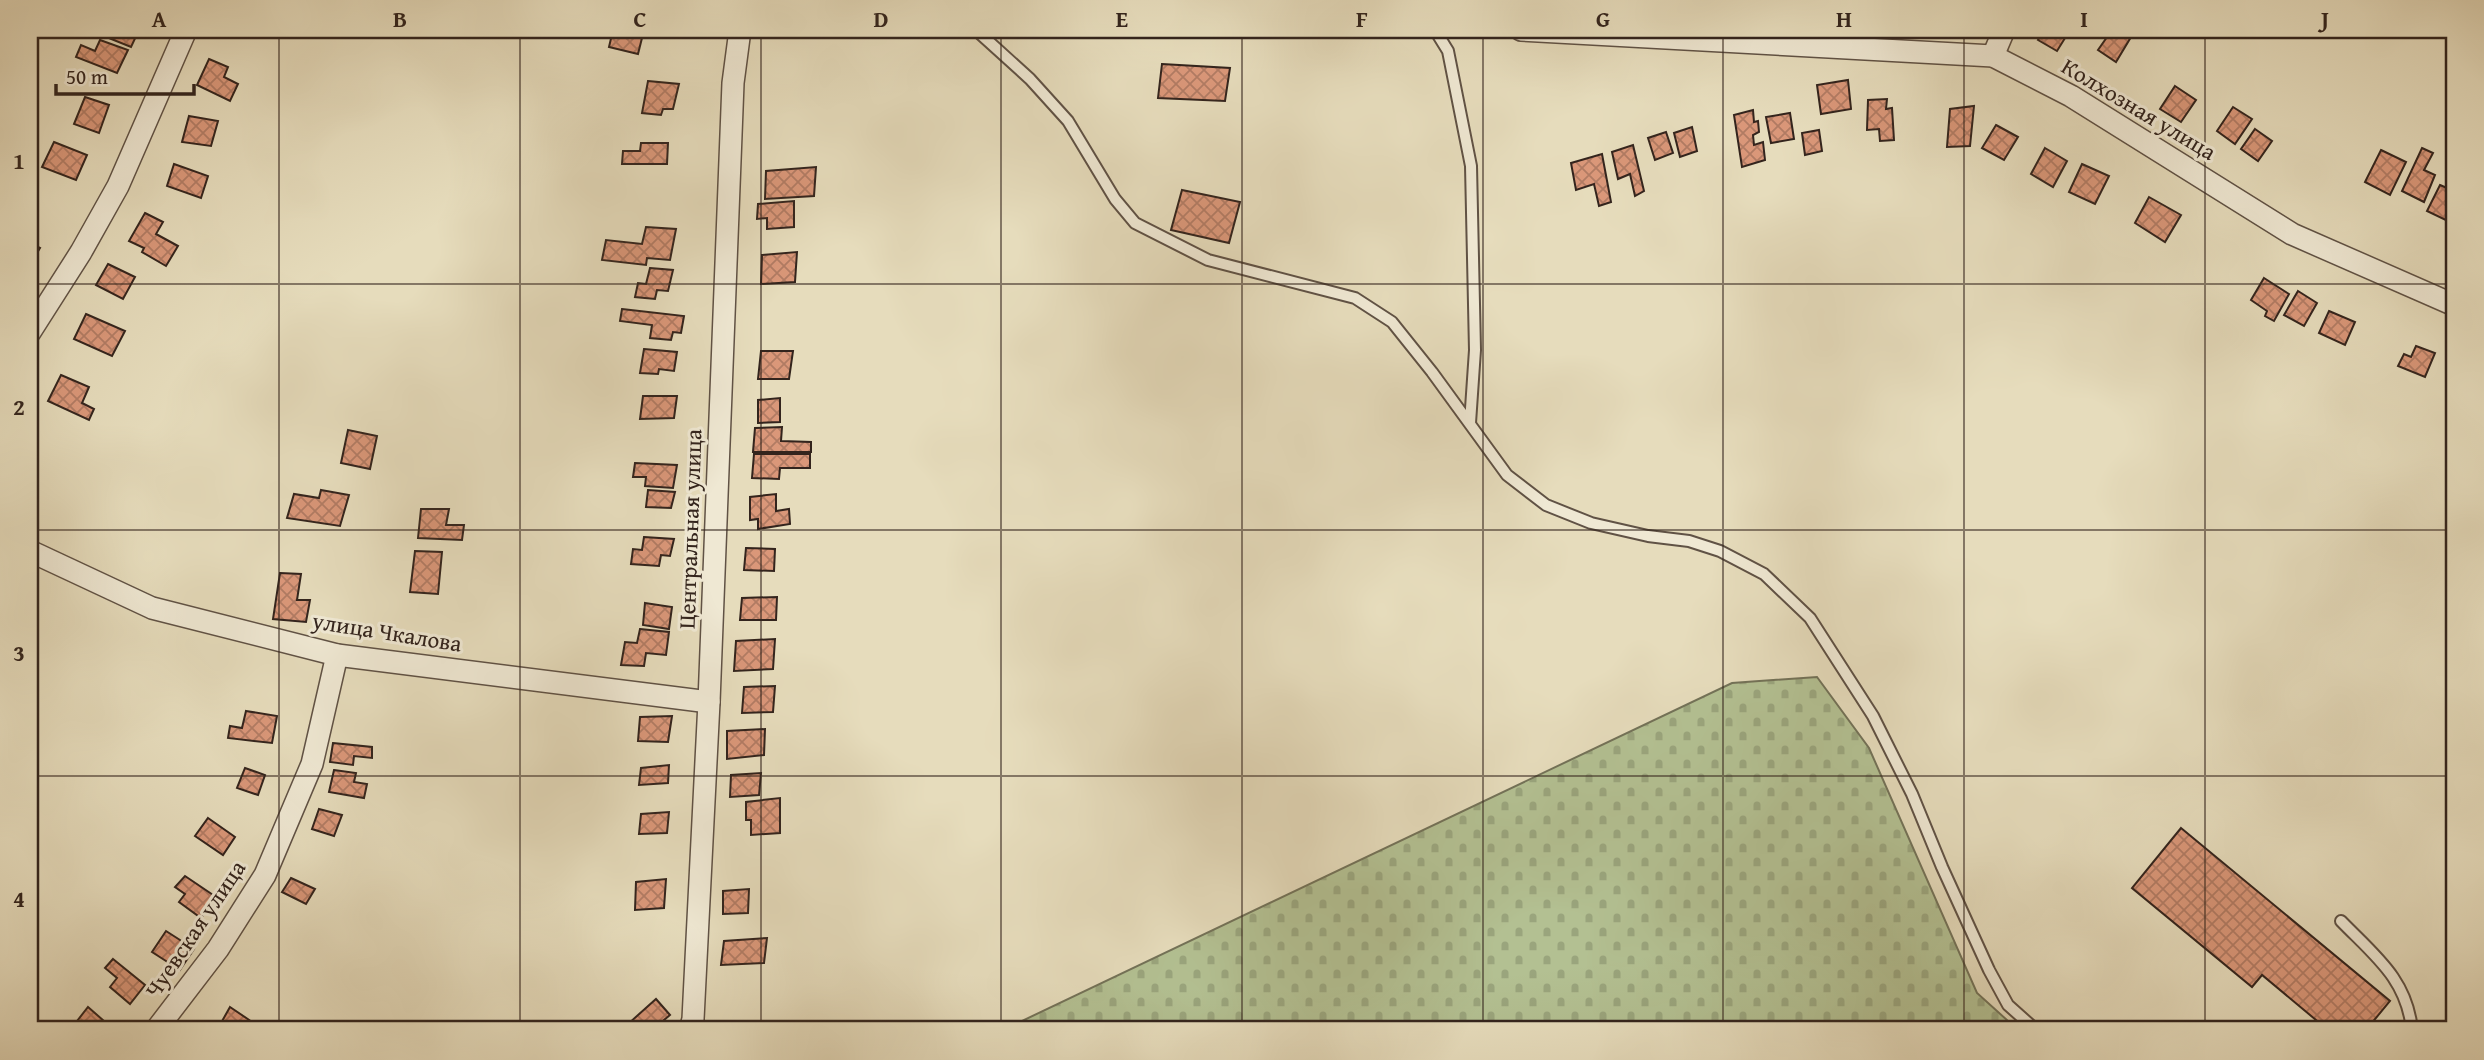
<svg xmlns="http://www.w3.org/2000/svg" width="2484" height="1060" viewBox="0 0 2484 1060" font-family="'Gentium Book Plus',serif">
	<defs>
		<pattern id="cemetery-stones" width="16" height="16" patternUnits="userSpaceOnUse" patternTransform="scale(1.75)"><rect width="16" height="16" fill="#b3c092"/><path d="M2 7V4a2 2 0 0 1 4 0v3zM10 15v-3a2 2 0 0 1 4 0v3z" fill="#9aa57d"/></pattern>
		<pattern id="building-cross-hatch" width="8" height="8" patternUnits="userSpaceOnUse" patternTransform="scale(1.75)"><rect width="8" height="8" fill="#da9779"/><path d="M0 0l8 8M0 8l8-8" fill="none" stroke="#b17b63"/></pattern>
	</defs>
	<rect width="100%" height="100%" fill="#e6dcbc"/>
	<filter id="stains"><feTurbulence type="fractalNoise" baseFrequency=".00286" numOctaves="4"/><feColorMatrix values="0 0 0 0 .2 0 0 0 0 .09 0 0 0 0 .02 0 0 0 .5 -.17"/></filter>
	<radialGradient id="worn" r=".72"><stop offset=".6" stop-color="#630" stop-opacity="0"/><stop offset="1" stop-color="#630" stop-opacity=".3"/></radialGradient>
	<!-- cemetery -->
	<polygon fill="url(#cemetery-stones)" stroke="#737258" stroke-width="2" points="1817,677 1869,748 1977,993 2018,1030 1003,1030 1732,683"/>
	<!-- building -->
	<g fill="url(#building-cross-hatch)" stroke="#33241d" stroke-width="2">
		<polygon points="89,30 139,30 131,47"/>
		<polygon points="613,30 644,30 638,54 609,47"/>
		<polygon points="2044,30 2070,30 2057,51 2038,40"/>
		<polygon points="2112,30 2120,30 2131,37 2116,62 2098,50"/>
		<polygon points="100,40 128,50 117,73 76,57 81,45 95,51"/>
		<polygon points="209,59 228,67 224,77 238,84 230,101 197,85"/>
		<polygon points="1162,64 1230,68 1225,101 1158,98"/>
		<polygon points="1848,80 1851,109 1821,114 1817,85"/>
		<polygon points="648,81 679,84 673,109 663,109 661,115 642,113"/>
		<polygon points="2175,86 2196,100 2181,122 2160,109"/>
		<polygon points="85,97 109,105 99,133 74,124"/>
		<polygon points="1887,99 1886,109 1892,108 1894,140 1880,141 1879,129 1867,130 1868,100"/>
		<polygon points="1974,106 1970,146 1947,147 1950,109"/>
		<polygon points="2233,107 2252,119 2235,144 2217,131"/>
		<polygon points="1753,110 1754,122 1758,121 1759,132 1753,135 1754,145 1763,142 1765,160 1742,167 1734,115"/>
		<polygon points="1790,113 1794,139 1771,143 1766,117"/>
		<polygon points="189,116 218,121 211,146 182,142"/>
		<polygon points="1996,125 2018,137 2004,160 1982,148"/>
		<polygon points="1692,127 1697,151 1680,157 1674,133"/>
		<polygon points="2255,129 2272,141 2258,161 2241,149"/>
		<polygon points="1819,130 1822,151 1805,155 1802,133"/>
		<polygon points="1666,132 1673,153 1655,160 1648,138"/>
		<polygon points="54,142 87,155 76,180 42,167"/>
		<polygon points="641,143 668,143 667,164 622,164 623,151 640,151"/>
		<polygon points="1633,145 1644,191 1635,196 1630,174 1618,179 1612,152"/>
		<polygon points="2045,148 2067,161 2053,187 2031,174"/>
		<polygon points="2422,148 2433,153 2424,170 2435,175 2424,202 2402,191"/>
		<polygon points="2381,150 2406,162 2390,195 2365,182"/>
		<polygon points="1602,154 1611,202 1599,206 1594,184 1576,190 1571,163"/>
		<polygon points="174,164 208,176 201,198 167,186"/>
		<polygon points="2082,164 2109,176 2095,204 2069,192"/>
		<polygon points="816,167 814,196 765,199 766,171"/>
		<polygon points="2440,185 2454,191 2454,224 2427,211"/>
		<polygon points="1182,190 1240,202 1229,243 1171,230"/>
		<polygon points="2149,197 2181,215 2165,242 2135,223"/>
		<polygon points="794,201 794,227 767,229 767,218 757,219 758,204"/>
		<polygon points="145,213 163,222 156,234 178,246 166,266 142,252 144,248 129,241"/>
		<polygon points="646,227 676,229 670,260 647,258 646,265 602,260 606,240 642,244"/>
		<polygon points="30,243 40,248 30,265"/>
		<polygon points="797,252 795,282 761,284 762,255"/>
		<polygon points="108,264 135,277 123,299 96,285"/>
		<polygon points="650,268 673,270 668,291 657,290 655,299 635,297 638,283 646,284"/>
		<polygon points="2264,278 2289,294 2274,321 2265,316 2267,311 2251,300"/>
		<polygon points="2298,291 2317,303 2304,326 2284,315"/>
		<polygon points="622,309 684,316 681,333 673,332 671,340 650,338 652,325 620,321"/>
		<polygon points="2329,311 2355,322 2345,345 2319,333"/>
		<polygon points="86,314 125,331 112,356 74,339"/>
		<polygon points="2416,346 2435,353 2425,377 2398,366 2404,354 2411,357"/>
		<polygon points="644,349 677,352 674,371 659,369 658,374 640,373"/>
		<polygon points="761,351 793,351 789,379 758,379"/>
		<polygon points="61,375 89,387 82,403 94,409 89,420 48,401"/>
		<polygon points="643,396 677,396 674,418 640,419"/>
		<polygon points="780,398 780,422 758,423 758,400"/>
		<polygon points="782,427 781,441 811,442 811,452 753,452 755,428"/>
		<polygon points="348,430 377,436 370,469 341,463"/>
		<polygon points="754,454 810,454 810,468 780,468 779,479 752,478"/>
		<polygon points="635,463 677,465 673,488 645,486 646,477 633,477"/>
		<polygon points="321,490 349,495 340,526 287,518 294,494 319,498"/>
		<polygon points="648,490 675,492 671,508 646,507"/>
		<polygon points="776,494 776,511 789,509 790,524 758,529 758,519 750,520 750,497"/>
		<polygon points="421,509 449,509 446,525 464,525 462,540 418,538"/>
		<polygon points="644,537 674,539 670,556 661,555 659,566 631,564 633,549 642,550"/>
		<polygon points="746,548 775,549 774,571 744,570"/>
		<polygon points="415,551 442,552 438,594 410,592"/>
		<polygon points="280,573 301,574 297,600 310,600 306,622 273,619"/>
		<polygon points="777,597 776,620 740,620 742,598"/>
		<polygon points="645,603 672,607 669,629 643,625"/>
		<polygon points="640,629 669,632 666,655 646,653 644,666 621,665 625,642 637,643"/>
		<polygon points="775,639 773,669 734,671 736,641"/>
		<polygon points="775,686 773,712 742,713 744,687"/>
		<polygon points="246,711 277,716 272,743 228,738 230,726 242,728"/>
		<polygon points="672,716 668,742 638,741 640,717"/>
		<polygon points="765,729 764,755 727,759 727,731"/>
		<polygon points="333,743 372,747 372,758 354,756 353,765 330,762"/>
		<polygon points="669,765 668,783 639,785 641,768"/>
		<polygon points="245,768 265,775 258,795 237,788"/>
		<polygon points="334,770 356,773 354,782 367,784 364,798 329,792"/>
		<polygon points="761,773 759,795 730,797 731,775"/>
		<polygon points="780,798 780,833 751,835 751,820 746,820 746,802"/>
		<polygon points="319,809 342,815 334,836 312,829"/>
		<polygon points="669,812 667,833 639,834 641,814"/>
		<polygon points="208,818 235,837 223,855 195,836"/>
		<polygon points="2181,828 2390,1001 2366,1030 2328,1030 2262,975 2252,987 2132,888"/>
		<polygon points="185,876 216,897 201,918 179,902 185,894 175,887"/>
		<polygon points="291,878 315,889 306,904 282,892"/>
		<polygon points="666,879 664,908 635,910 636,882"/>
		<polygon points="749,889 748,913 723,914 723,891"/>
		<polygon points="166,931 194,949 180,970 152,952"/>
		<polygon points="767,938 764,963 721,965 724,941"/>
		<polygon points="113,959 145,985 130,1004 110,987 117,978 105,968"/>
		<polygon points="656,999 670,1015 652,1030 633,1030 628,1024"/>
		<polygon points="88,1007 112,1028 110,1030 70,1030"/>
		<polygon points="230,1007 261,1028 260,1030 232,1030 221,1023"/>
	</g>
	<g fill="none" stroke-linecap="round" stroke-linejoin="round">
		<defs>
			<g id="lane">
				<polyline points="976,30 1030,79 1068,121 1115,199 1135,223 1208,260 1355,298 1392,322 1432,372 1507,475 1546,505 1591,523 1648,536 1689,541 1720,551 1764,574 1810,618 1873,716 1912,794 1942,867 1989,970 2008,1005 2036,1030"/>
				<polyline points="1435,30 1448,51 1471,166 1475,350 1470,423"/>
				<path d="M 2341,921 C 2375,956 2407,979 2412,1030"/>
			</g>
			<g id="street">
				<polyline points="1521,30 1993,56 2071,96 2292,234 2454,305"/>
				<polyline points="1993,56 2004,30"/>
				<polyline points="30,332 81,252 118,186 186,30"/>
				<polyline points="30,551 152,608 337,655 709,702"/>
				<polyline points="156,1030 218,949 265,875 312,764 337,655"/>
				<polyline points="690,1030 693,1019 709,702 733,83 740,30"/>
			</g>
		</defs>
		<!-- lane casing -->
		<use href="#lane" stroke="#605245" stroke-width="14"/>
		<!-- street casing -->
		<use href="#street" stroke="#605245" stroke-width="24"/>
		<!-- lane -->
		<use href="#lane" stroke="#efe8d3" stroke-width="10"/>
		<!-- street -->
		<use href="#street" stroke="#efe8d3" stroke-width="21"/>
	</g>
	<!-- grid -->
	<path fill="none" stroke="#33241d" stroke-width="2" stroke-opacity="0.55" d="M 279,30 L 279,1030M 520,30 L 520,1030M 761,30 L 761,1030M 1001,30 L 1001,1030M 1242,30 L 1242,1030M 1483,30 L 1483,1030M 1723,30 L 1723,1030M 1964,30 L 1964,1030M 2205,30 L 2205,1030M 30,284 L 2454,284M 30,530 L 2454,530M 30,776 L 2454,776"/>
	<g text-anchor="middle" stroke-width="6" stroke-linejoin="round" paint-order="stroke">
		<!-- street labels -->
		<g font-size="23" fill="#33241d" stroke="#efe8d3">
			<text transform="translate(2139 109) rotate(31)" y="8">Колхозная улица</text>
			<text transform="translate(690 529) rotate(-88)" y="8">Центральная улица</text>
			<text transform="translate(387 632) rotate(9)" y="8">улица Чкалова</text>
			<text transform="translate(195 929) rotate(-56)" y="8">Чуевская улица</text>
		</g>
	</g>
	<!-- margin -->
	<rect width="2484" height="1060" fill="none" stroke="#e6dcbc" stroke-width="77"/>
	<!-- scale -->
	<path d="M56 84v10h138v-10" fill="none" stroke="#33241d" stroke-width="3.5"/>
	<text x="66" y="84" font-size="21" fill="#33241d" stroke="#efe8d3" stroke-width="5" paint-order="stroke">50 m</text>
	<rect x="38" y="38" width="2408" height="983" fill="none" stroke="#33241d" stroke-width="2.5"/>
	<g font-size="23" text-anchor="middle" font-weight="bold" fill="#33241d">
		<text x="159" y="27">A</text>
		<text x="400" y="27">B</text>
		<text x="640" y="27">C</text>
		<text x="881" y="27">D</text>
		<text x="1122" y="27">E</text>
		<text x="1362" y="27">F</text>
		<text x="1603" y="27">G</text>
		<text x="1844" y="27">H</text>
		<text x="2084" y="27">I</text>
		<text x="2325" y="27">J</text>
		<text x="19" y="169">1</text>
		<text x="19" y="415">2</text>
		<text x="19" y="661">3</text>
		<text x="19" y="907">4</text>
	</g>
	<rect width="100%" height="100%" filter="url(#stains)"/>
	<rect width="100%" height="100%" fill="url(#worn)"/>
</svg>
